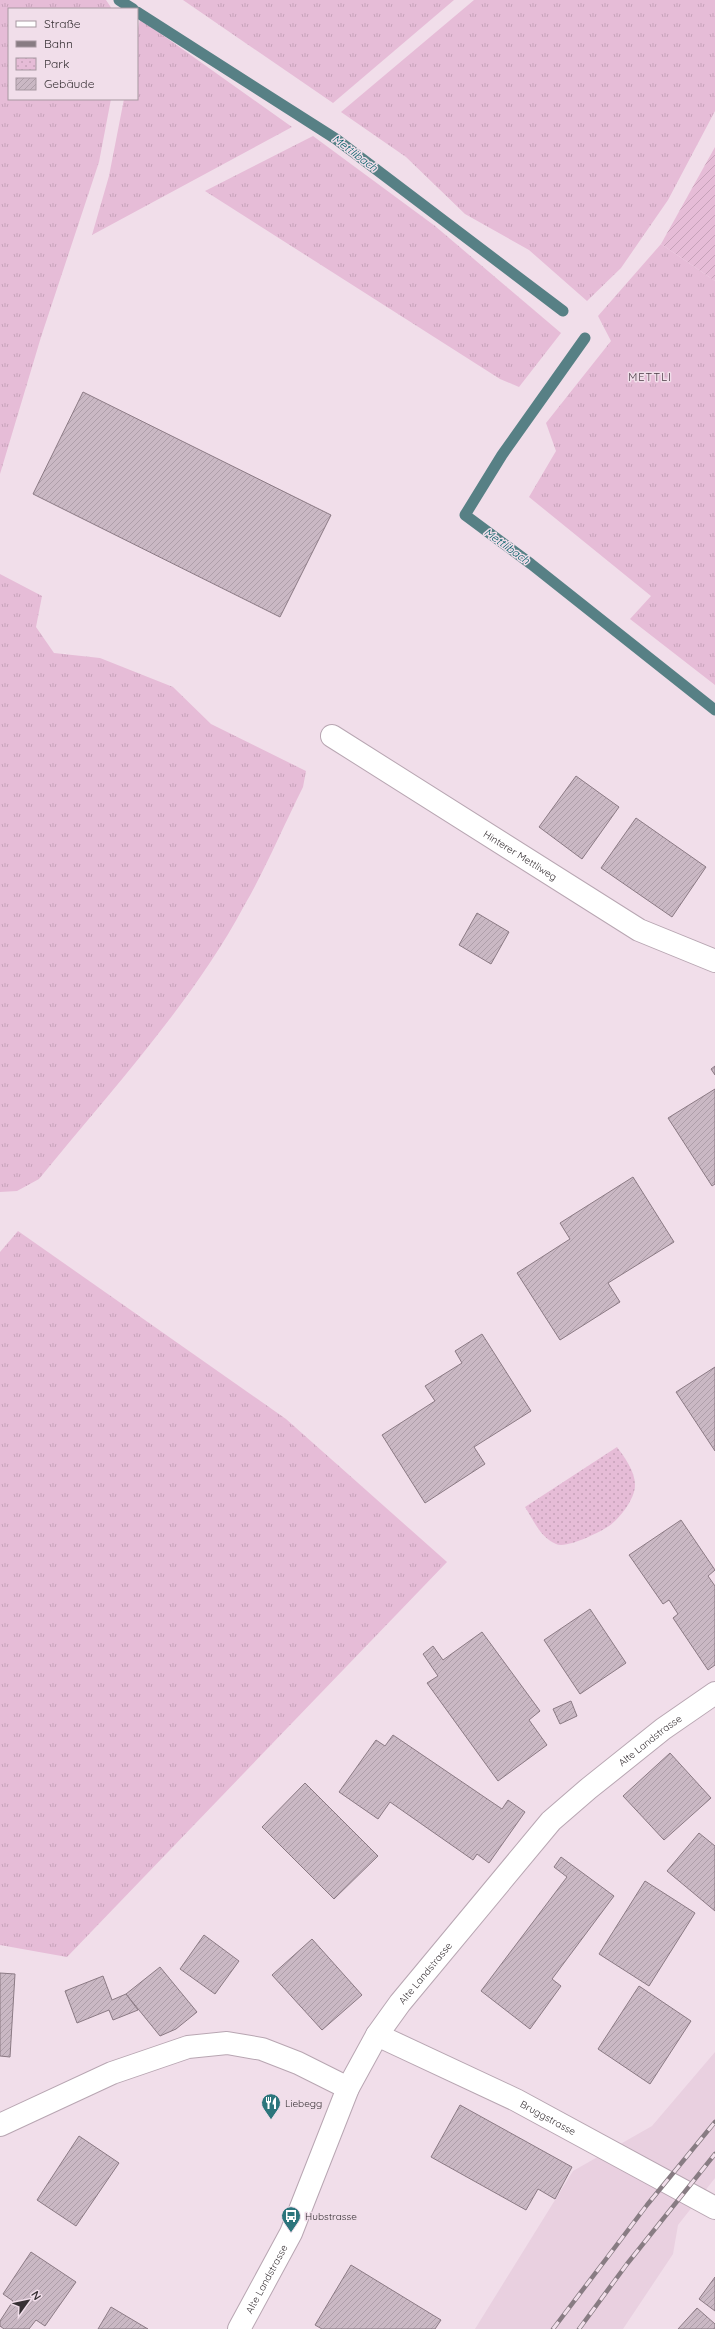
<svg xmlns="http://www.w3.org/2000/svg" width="715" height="2329" viewBox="0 0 715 2329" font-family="Quicksand,sans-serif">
	<defs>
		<pattern id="grass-tufts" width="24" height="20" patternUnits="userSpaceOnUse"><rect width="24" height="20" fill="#e6bcd7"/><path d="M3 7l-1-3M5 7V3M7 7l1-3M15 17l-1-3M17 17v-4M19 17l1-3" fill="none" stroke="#c6a2b9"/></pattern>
		<pattern id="park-dots" width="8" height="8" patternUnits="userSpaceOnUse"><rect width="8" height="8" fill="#e6bcd7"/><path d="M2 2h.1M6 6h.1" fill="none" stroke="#c6a2b9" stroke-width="1.8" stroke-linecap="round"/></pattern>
		<pattern id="garden-furrows" width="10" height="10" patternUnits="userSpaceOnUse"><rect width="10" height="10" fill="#e6bcd7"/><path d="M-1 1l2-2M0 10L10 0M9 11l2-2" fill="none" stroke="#c6a2b9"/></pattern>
		<pattern id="building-hatch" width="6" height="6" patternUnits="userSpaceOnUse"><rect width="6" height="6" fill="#cab8c4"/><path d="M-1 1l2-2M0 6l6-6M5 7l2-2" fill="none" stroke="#ae9ea9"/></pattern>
	</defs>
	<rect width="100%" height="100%" fill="#f1deea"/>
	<!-- built -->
	<polygon fill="#e9d0e0" points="715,2052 715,2178 678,2225 673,2254 623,2329 475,2329 573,2171 652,2126"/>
	<!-- grass -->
	<g fill="url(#grass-tufts)">
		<polygon points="0,0 106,0 112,9 9,9 9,99 111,99 99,162 41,337 0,474"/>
		<polygon points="183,0 454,0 333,103"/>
		<polygon points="474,0 715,0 715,111 668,200 621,268 587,301 529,250 465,214 406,157 341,112"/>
		<polygon points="140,19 292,127 92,235 109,176 124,99 137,99 137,33"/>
		<polygon points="313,136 435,226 561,333 519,387 500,379 205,191"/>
		<polygon points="661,244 715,281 715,685 630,619 651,596 529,497 556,451 546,423 611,341 598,316"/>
		<path d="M 0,574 L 42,596 L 36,627 L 54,653 L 100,658 L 173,687 L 211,724 L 306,771 L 303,787 C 283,827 266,868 244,906 C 193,1002 108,1094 39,1179 L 17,1191 L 0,1192 Z"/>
		<polygon points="18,1231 286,1419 447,1562 67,1957 0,1945 0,1252"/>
	</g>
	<!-- park -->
	<path fill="url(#park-dots)" d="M 617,1447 C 625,1458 635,1471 635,1485 C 635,1499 620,1518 609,1526 C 600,1532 567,1549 556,1544 C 540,1537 534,1521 525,1507 Z"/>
	<!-- garden -->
	<polygon fill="url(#garden-furrows)" points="715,147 715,281 661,244"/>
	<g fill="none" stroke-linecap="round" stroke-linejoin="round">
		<!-- stream -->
		<g stroke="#578085" stroke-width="11">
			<polyline points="119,0 133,9"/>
			<polyline points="137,12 336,139 563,311"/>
			<polyline points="585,338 502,455 465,515 531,564 715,710"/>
		</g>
	</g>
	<!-- building -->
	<g fill="url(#building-hatch)" stroke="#8b7a84">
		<polygon points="83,392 331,515 280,617 33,494"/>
		<polygon points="576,776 619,807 582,859 539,827"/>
		<polygon points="636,818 706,867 672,917 601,868"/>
		<polygon points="477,913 509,932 491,964 459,945"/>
		<polygon points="715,1066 715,1075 711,1069"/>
		<polygon points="715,1089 715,1184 712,1186 668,1118"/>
		<polygon points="633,1177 674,1242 608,1283 620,1302 560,1340 517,1273 570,1239 560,1223"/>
		<polygon points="482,1334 531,1411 474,1447 485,1464 425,1503 382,1435 435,1401 425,1386 462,1363 455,1351"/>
		<polygon points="715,1367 715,1451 676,1392"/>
		<polygon points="681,1520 715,1570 708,1576 715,1586 715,1665 708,1670 673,1618 678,1614 669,1600 663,1604 629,1555"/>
		<polygon points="590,1609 626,1663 580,1694 544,1640"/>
		<polygon points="482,1632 540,1711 529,1720 547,1745 498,1781 427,1683 438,1676 423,1654 433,1646 443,1660"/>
		<polygon points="571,1701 577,1716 560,1724 553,1709"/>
		<polygon points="393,1735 502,1809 508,1800 525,1812 489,1863 477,1854 473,1860 390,1802 378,1819 339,1792 376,1740 385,1746"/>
		<polygon points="670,1753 711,1798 664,1840 623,1796"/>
		<polygon points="305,1783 378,1856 334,1899 262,1827"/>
		<polygon points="699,1833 715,1846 715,1911 667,1871"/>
		<polygon points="561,1857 614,1896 552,1979 561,1986 530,2029 481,1991 567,1877 554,1867"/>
		<polygon points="645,1881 695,1913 649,1986 599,1954"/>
		<polygon points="204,1935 239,1961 215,1994 180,1969"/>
		<polygon points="312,1939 362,1995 322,2030 272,1975"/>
		<polygon points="160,1967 197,2012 176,2029 160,2036 126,1994"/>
		<polygon points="0,1973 15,1974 10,2057 0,2056"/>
		<polygon points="103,1976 112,2000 126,1994 138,2010 113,2020 109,2010 77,2023 65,1991"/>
		<polygon points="639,1986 691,2021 650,2084 598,2049"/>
		<polygon points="460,2105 572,2167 555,2199 538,2189 526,2210 431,2157"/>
		<polygon points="79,2136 119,2163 76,2226 37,2200"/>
		<polygon points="31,2252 76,2282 45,2326 36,2320 29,2329 4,2329 0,2326 0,2321 13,2301 3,2294"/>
		<polygon points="351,2265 441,2320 435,2329 322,2329 315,2325"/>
		<polygon points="715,2277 715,2311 699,2299"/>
		<polygon points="111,2307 148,2329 98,2329"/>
		<polygon points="697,2308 715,2324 715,2329 678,2329"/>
	</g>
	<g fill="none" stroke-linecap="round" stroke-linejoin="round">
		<defs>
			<g id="street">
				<path id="s1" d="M 332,736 L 639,930 L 715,961"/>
				<path id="s2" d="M 377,2035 L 516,2100 L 715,2208"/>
				<polyline points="0,2125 112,2073 188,2047 227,2043 262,2049 298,2063 348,2088"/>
			</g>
			<g id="secondary">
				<path id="s3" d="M 239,2329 L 291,2233 L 348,2088 L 377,2035 L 400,2003 L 551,1821 L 588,1789 L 663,1729 L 715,1693"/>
			</g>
		</defs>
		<!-- street casing -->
		<use href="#street" stroke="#b8a6b2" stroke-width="24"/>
		<!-- secondary casing -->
		<use href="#secondary" stroke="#b8a6b2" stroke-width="24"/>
		<!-- street -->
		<use href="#street" stroke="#fff" stroke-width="22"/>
		<!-- secondary -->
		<use href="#secondary" stroke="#fff" stroke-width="22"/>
		<defs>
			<g id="rail">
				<polyline points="553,2329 647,2205 715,2122"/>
				<polyline points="579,2329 627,2264 715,2154"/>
			</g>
		</defs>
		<!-- rail casing -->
		<use href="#rail" stroke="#887c83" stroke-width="4.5"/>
		<!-- rail -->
		<use href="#rail" stroke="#f1deea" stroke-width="3" stroke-dasharray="9" stroke-linecap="butt"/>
	</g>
	<!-- icons -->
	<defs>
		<symbol id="restaurant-pin" viewBox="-11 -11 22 30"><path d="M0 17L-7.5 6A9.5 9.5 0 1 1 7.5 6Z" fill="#2c757c" stroke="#f1deea"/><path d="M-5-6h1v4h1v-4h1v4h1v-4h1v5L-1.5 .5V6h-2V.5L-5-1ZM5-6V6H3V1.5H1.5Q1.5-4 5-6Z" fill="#fff"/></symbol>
		<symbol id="bus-pin" viewBox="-11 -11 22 30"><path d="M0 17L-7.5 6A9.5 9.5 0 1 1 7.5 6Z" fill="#2c757c" stroke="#f1deea"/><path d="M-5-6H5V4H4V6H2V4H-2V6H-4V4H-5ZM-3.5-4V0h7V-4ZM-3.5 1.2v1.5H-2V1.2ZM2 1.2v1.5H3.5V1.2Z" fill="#fff"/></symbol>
	</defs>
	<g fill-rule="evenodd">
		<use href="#restaurant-pin" x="260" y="2092" width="22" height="30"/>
		<use href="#bus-pin" x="280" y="2205" width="22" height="30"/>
	</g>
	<g text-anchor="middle" stroke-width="3" stroke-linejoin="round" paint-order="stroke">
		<!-- street labels -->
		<g font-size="10" fill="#373034" stroke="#f1deea">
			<text dy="4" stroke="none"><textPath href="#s1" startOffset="223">Hinterer Mettliweg</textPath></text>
			<text dy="4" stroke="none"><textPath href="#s3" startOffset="729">Alte Landstrasse</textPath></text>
			<text dy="4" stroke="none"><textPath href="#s3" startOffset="404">Alte Landstrasse</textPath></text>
			<text dy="4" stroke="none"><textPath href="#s2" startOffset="190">Bruggstrasse</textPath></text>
			<text dy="4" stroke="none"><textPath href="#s3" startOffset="57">Alte Landstrasse</textPath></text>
		</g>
		<!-- poi labels -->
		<g font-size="10" fill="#373034" stroke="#f1deea" text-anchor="start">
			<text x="285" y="2107">Liebegg</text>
			<text x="305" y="2220">Hubstrasse</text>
		</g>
		<!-- water labels -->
		<g font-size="11" font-style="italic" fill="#015e66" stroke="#f1deea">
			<text transform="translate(355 153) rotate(37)" y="4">Mettlibach</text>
			<text transform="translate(507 546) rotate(36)" y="4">Mettlibach</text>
		</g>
		<!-- neighbourhood labels -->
		<g font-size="11" letter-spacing="1" fill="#473842" stroke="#f1deea">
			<text x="650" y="381">METTLI</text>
		</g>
	</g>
	<!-- legend -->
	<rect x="8" y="8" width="130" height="92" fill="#f1deea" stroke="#a798a1"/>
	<rect x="16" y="21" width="20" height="6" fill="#ffffff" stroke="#a798a1"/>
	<text x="44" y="28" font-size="12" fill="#373034">Straße</text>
	<rect x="16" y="41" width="20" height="6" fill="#887c83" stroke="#a798a1"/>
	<text x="44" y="48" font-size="12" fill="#373034">Bahn</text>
	<rect x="16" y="58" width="20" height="12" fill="url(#park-dots)" stroke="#a798a1"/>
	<text x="44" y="68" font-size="12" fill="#373034">Park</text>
	<rect x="16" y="78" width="20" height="12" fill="url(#building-hatch)" stroke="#a798a1"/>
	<text x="44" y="88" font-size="12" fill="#373034">Gebäude</text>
	<!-- north arrow -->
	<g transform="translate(28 2301) rotate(57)" stroke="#f1deea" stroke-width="3" paint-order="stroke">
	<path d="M0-3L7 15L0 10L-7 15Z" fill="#373034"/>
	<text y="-6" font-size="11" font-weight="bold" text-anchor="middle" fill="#373034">N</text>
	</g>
</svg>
